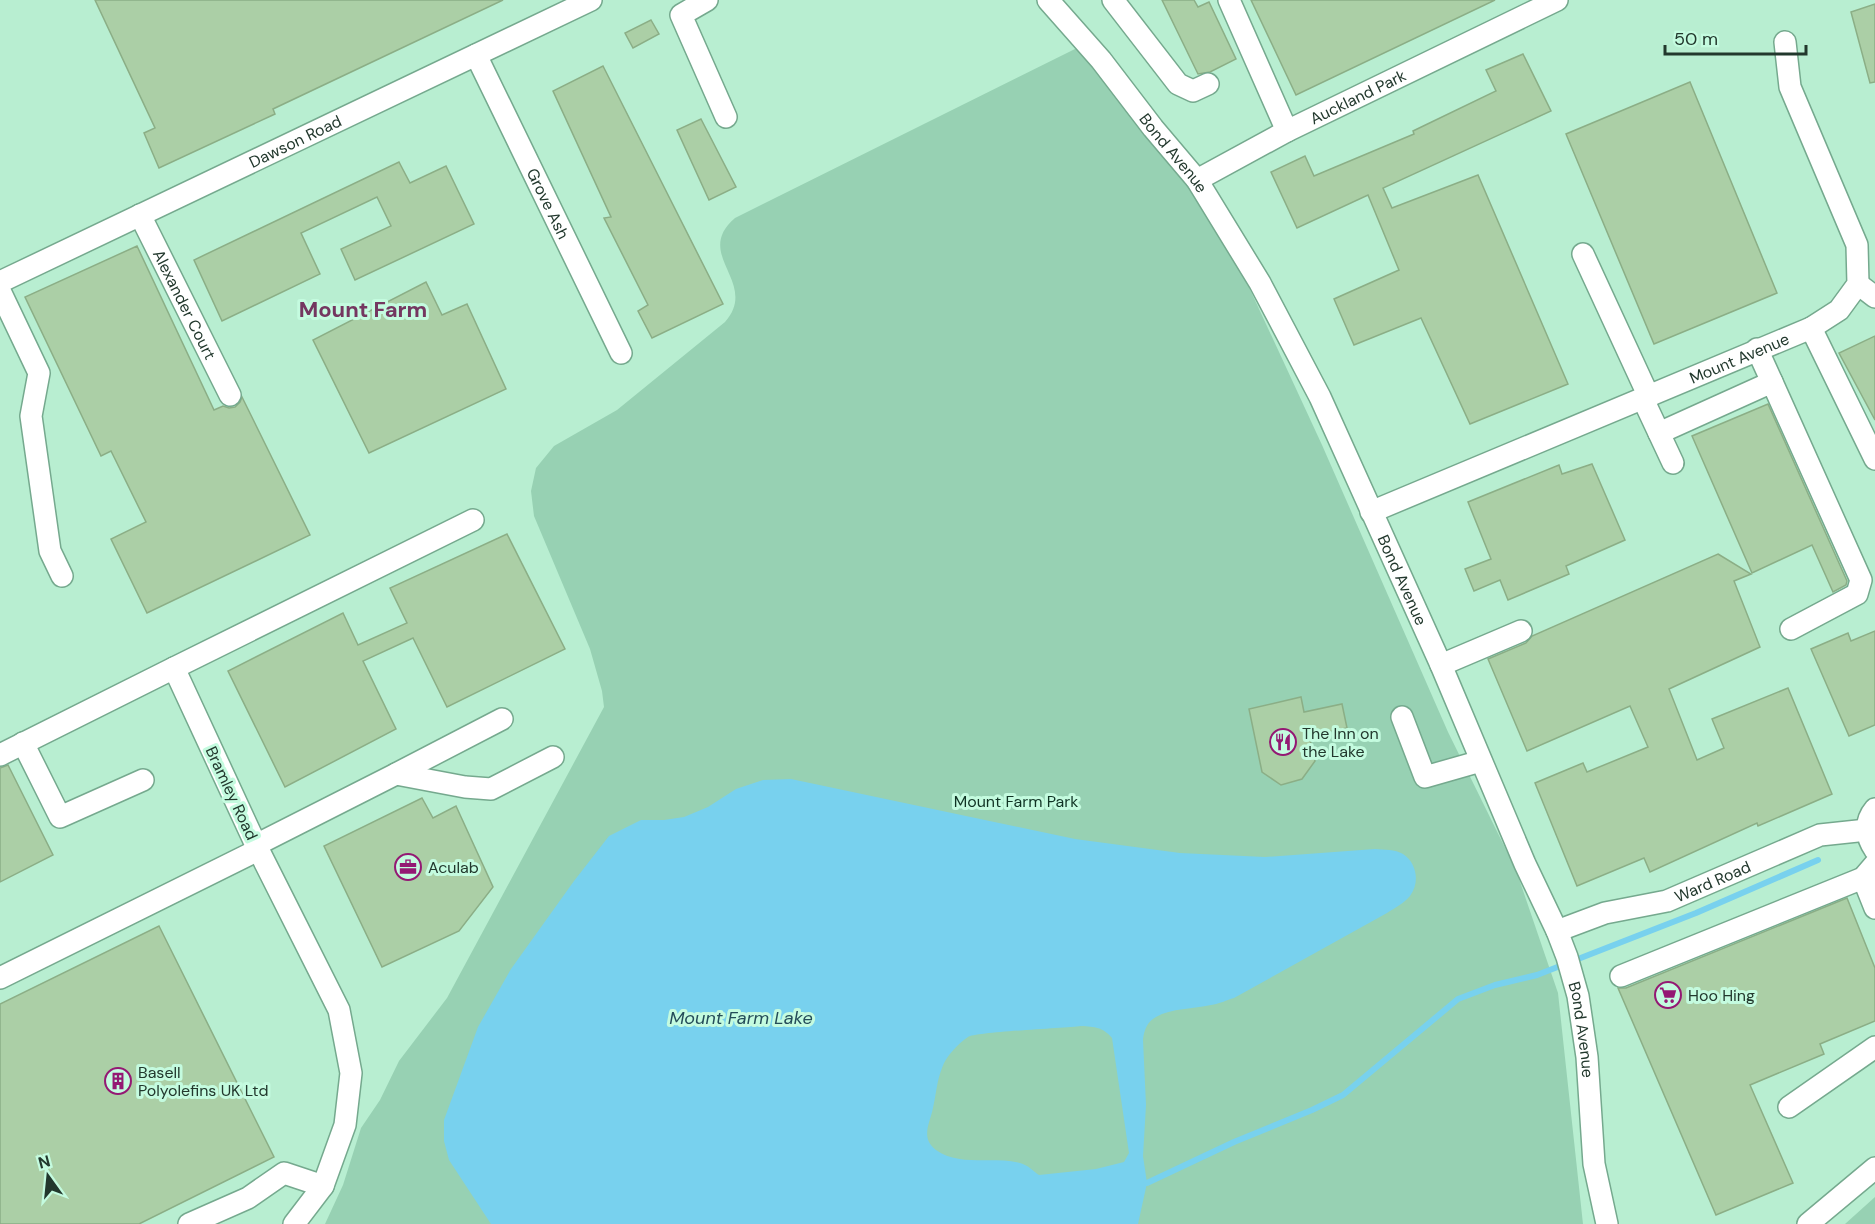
<svg xmlns="http://www.w3.org/2000/svg" width="1875" height="1224" viewBox="0 0 1875 1224" font-family="'DM Sans',sans-serif">
	<rect width="100%" height="100%" fill="#b8eed1"/>
	<!-- green -->
	<g fill="#97d1b3">
		<path d="M 1079,47 L 1169,162 L 1229,244 L 1322,445 L 1448,732 L 1516,870 L 1558,993 L 1583,1224 L 325,1224 L 343,1185 L 361,1128 L 380,1100 L 399,1061 L 447,998 L 604,707 L 602,691 L 590,649 L 534,516 L 531,491 L 536,468 L 554,446 L 617,410 L 725,322 C 760,282 692,255 735,218 Z"/>
		<polygon points="1875,1197 1875,1224 1845,1224"/>
	</g>
	<!-- water -->
	<path fill="#78d1ee" fill-rule="evenodd" d="M 791,779 L 1075,839 L 1180,853 L 1265,857 L 1375,849 C 1384,850 1395,849 1403,854 C 1417,863 1420,883 1410,896 C 1404,903 1395,908 1387,913 L 1234,998 C 1227,1000 1219,1004 1211,1005 C 1194,1009 1171,1008 1156,1017 C 1147,1022 1144,1030 1143,1040 L 1146,1105 L 1143,1156 L 1147,1183 L 1138,1224 L 491,1224 L 449,1160 L 444,1141 L 444,1120 L 478,1027 L 511,969 L 574,881 L 609,836 L 641,820 L 664,820 L 684,817 L 708,807 L 736,789 L 763,780 ZM 1081,1026 C 1095,1027 1103,1027 1112,1038 L 1129,1153 L 1124,1162 L 1096,1169 L 1039,1175 C 1033,1171 1028,1165 1020,1163 C 994,1156 959,1167 936,1150 C 920,1138 930,1123 933,1108 C 936,1095 937,1080 942,1068 C 946,1056 958,1044 968,1037 C 975,1032 1065,1028 1081,1026 Z"/>
	<g fill="none" stroke-linecap="round" stroke-linejoin="round">
		<!-- stream -->
		<polyline stroke="#78d1ee" stroke-width="6" points="1147,1183 1234,1142 1312,1110 1343,1095 1458,999 1495,985 1537,975 1696,913 1818,860"/>
	</g>
	<!-- building -->
	<g fill="#abcfa6" stroke="#8bae86" stroke-width="1.5">
		<polygon points="95,0 503,0 273,109 275,114 159,168 144,133 155,128"/>
		<polygon points="1162,0 1194,0 1198,7 1209,2 1236,59 1210,72 1198,74"/>
		<polygon points="1251,0 1495,0 1296,95"/>
		<polygon points="1875,4 1875,82 1870,83 1851,12"/>
		<polygon points="651,20 659,34 633,48 625,33"/>
		<polygon points="1523,54 1551,111 1383,188 1392,208 1478,175 1568,384 1470,424 1421,318 1354,345 1334,299 1399,270 1368,195 1297,228 1271,172 1305,156 1314,176 1414,134 1413,131 1496,91 1486,70"/>
		<polygon points="603,66 723,304 652,338 638,311 648,305 604,218 611,217 553,91"/>
		<polygon points="1690,82 1777,293 1654,344 1566,134"/>
		<polygon points="701,119 736,187 709,200 677,130"/>
		<polygon points="399,162 410,183 446,166 474,224 355,280 341,249 391,226 377,197 301,233 320,274 222,321 194,260"/>
		<polygon points="137,246 214,410 223,406 229,408 235,407 240,402 242,397 310,535 147,613 111,539 146,522 111,451 101,456 25,297"/>
		<polygon points="426,282 442,315 467,304 506,389 369,453 313,340"/>
		<polygon points="1875,336 1875,420 1839,353"/>
		<polygon points="1768,404 1847,581 1846,585 1833,592 1812,545 1752,573 1692,436"/>
		<polygon points="1592,464 1625,540 1566,566 1569,574 1508,600 1500,580 1474,591 1465,569 1491,559 1468,502 1559,465 1562,474"/>
		<polygon points="507,534 565,649 447,707 413,638 363,661 396,729 285,787 228,671 343,613 358,645 407,623 390,588"/>
		<polygon points="1718,554 1751,574 1734,581 1760,647 1669,689 1697,760 1724,748 1712,719 1788,688 1832,794 1758,826 1757,823 1650,872 1644,858 1577,886 1535,783 1583,763 1587,772 1648,747 1630,706 1527,751 1488,659 1526,643 1532,636"/>
		<polygon points="1875,631 1875,725 1849,736 1811,649 1848,633 1851,641"/>
		<polygon points="1301,697 1304,712 1342,704 1347,728 1309,735 1315,761 1302,779 1281,785 1262,772 1249,709"/>
		<polygon points="8,765 53,855 0,882 0,768"/>
		<polygon points="422,798 433,818 456,806 493,887 459,931 382,967 324,846"/>
		<polygon points="1847,898 1875,968 1875,1021 1820,1044 1824,1054 1750,1085 1793,1183 1716,1215 1618,988 1626,988"/>
		<polygon points="159,926 274,1157 139,1224 0,1224 0,1004"/>
	</g>
	<g fill="none" stroke-linecap="round" stroke-linejoin="round">
		<defs>
			<g id="minor">
				<polyline points="707,0 681,15 726,117"/>
				<path id="s1" d="M 1048,0 L 1101,60 L 1153,128 L 1197,180 L 1260,283 L 1320,397 L 1441,665 L 1525,864 L 1557,931 L 1567,957 L 1578,996 L 1587,1057 L 1594,1164 L 1607,1224"/>
				<polyline points="1113,0 1178,84 1193,91 1208,84"/>
				<path id="s2" d="M 1229,0 L 1287,131 L 1557,0"/>
				<path id="s3" d="M 476,55 L 621,353"/>
				<polyline points="1197,180 1287,131"/>
				<path id="s4" d="M 140,215 L 230,395"/>
				<polyline points="1583,254 1649,397"/>
				<path id="s5" d="M 0,282 L 591,0"/>
				<polyline points="1858,284 1875,297"/>
				<polyline points="0,291 39,373 31,416 50,551 62,576"/>
				<polyline points="1811,328 1875,459"/>
				<polyline points="1757,349 1772,382"/>
				<polyline points="1643,399 1673,463"/>
				<polyline points="1659,433 1772,382 1861,580 1857,594 1791,629"/>
				<path id="s6" d="M 1371,512 L 1811,328 L 1839,310 L 1858,284 L 1857,245 L 1790,87 L 1785,42"/>
				<polyline points="1441,665 1521,631"/>
				<polyline points="1402,717 1425,777 1481,761"/>
				<polyline points="23,743 60,817 143,780"/>
				<polyline points="0,755 174,668"/>
				<polyline points="396,774 502,719"/>
				<path d="M 1875,809 C 1864,822 1866,837 1875,850"/>
				<polyline points="256,845 396,774 465,787 491,789 553,757"/>
				<polyline points="1863,878 1875,908"/>
				<path id="s7" d="M 1557,931 L 1605,913 L 1667,901 L 1820,835 L 1867,830"/>
				<polyline points="1621,976 1863,878 1875,864"/>
				<polyline points="0,978 258,850"/>
				<polyline points="1789,1107 1875,1047"/>
				<polyline points="189,1224 248,1198 284,1173 323,1186"/>
				<polyline points="294,1224 323,1186 345,1125 351,1073 339,1010 256,845 174,668 473,520"/>
				<polyline points="1808,1224 1875,1168"/>
			</g>
		</defs>
		<!-- minor casing -->
		<use href="#minor" stroke="#75a98e" stroke-width="24"/>
		<!-- minor -->
		<use href="#minor" stroke="#fff" stroke-width="21"/>
	</g>
	<!-- icons -->
	<defs>
		<symbol id="restaurant-ring" viewBox="-11 -11 22 22"><circle r="9.5" fill="#c4fbdf" stroke="#941873" stroke-width="1.5"/><path d="M-5-6h1v4h1v-4h1v4h1v-4h1v5L-1.5 .5V6h-2V.5L-5-1ZM5-6V6H3V1.5H1.5Q1.5-4 5-6Z" fill="#941873"/></symbol>
		<symbol id="office-ring" viewBox="-11 -11 22 22"><circle r="9.5" fill="#c4fbdf" stroke="#941873" stroke-width="1.5"/><path d="M-6-3h4V-5.5h4V-3h4V5H-6ZM-1-4.5V-3h2v-1.5ZM-6 0V1H6V0Z" fill="#941873"/></symbol>
		<symbol id="supermarket-ring" viewBox="-11 -11 22 22"><circle r="9.5" fill="#c4fbdf" stroke="#941873" stroke-width="1.5"/><path d="M-6-5.5h2.5l.6 2H6L4.5 2H-2.5L-4.4-4H-6ZM-1.5 3.2a1.3 1.3 0 1 0 .1 0ZM3 3.2a1.3 1.3 0 1 0 .1 0Z" fill="#941873"/></symbol>
		<symbol id="building-ring" viewBox="-11 -11 22 22"><circle r="9.5" fill="#c4fbdf" stroke="#941873" stroke-width="1.5"/><path d="M-4-6H4V6H1V3H-1V6H-4ZM-2.5-4.3h1.7v1.8h-1.7ZM.8-4.3h1.7v1.8H.8ZM-2.5-1h1.7V.8h-1.7ZM.8-1h1.7V.8H.8Z" fill="#941873"/></symbol>
	</defs>
	<g fill-rule="evenodd">
		<use href="#restaurant-ring" x="1268" y="727" width="30" height="30"/>
		<use href="#office-ring" x="393" y="852" width="30" height="30"/>
		<use href="#supermarket-ring" x="1653" y="980" width="30" height="30"/>
		<use href="#building-ring" x="103" y="1066" width="30" height="30"/>
	</g>
	<g text-anchor="middle" stroke-width="6" stroke-linejoin="round" paint-order="stroke">
		<!-- street labels -->
		<g font-size="16" fill="#22382d" stroke="#c4fbdf">
			<text dy="6" stroke="none"><textPath href="#s2" startOffset="222">Auckland Park</textPath></text>
			<text dy="6" stroke="none"><textPath href="#s5" startOffset="327">Dawson Road</textPath></text>
			<text dy="6" stroke="none"><textPath href="#s1" startOffset="198">Bond Avenue</textPath></text>
			<text dy="6" stroke="none"><textPath href="#s3" startOffset="165">Grove Ash</textPath></text>
			<text dy="6" stroke="none"><textPath href="#s4" startOffset="100">Alexander Court</textPath></text>
			<text dy="6" stroke="none"><textPath href="#s6" startOffset="399">Mount Avenue</textPath></text>
			<text dy="6" stroke="none"><textPath href="#s1" startOffset="684">Bond Avenue</textPath></text>
			<text transform="translate(232 793) rotate(65)" y="6">Bramley Road</text>
			<text dy="6" stroke="none"><textPath href="#s7" startOffset="164">Ward Road</textPath></text>
			<text dy="6" stroke="none"><textPath href="#s1" startOffset="1170">Bond Avenue</textPath></text>
		</g>
		<!-- poi labels -->
		<g font-size="16" fill="#22382d" stroke="#c4fbdf" text-anchor="start">
			<text x="1302" y="739">The Inn on<tspan x="1302" dy="18">the Lake</tspan></text>
			<text x="428" y="873">Aculab</text>
			<text x="1688" y="1001">Hoo Hing</text>
			<text x="138" y="1078">Basell<tspan x="138" dy="18">Polyolefins UK Ltd</tspan></text>
		</g>
		<!-- park labels -->
		<g font-size="16" fill="#103324" stroke="#c4fbdf">
			<text x="1016" y="807">Mount Farm Park</text>
		</g>
		<!-- water labels -->
		<g font-size="18" font-style="italic" fill="#244c59" stroke="#c4fbdf">
			<text x="741" y="1024">Mount Farm Lake</text>
		</g>
		<!-- district labels -->
		<g font-size="22" font-weight="bold" fill="#743760" stroke="#c4fbdf">
			<text x="363" y="317">Mount Farm</text>
		</g>
	</g>
	<!-- north arrow -->
	<g transform="translate(48 1176) rotate(345)" stroke="#c4fbdf" stroke-width="4.5" paint-order="stroke">
	<path d="M0-4.5L10 22L0 15L-10 22Z" fill="#22382d"/>
	<text y="-9" font-size="16" font-weight="bold" text-anchor="middle" fill="#22382d">N</text>
	</g>
	<!-- scale -->
	<path d="M1665 45v9h141v-9" fill="none" stroke="#22382d" stroke-width="3"/>
	<text x="1674" y="45" font-size="18" fill="#22382d" stroke="#c4fbdf" stroke-width="4.5" paint-order="stroke">50 m</text>
</svg>
